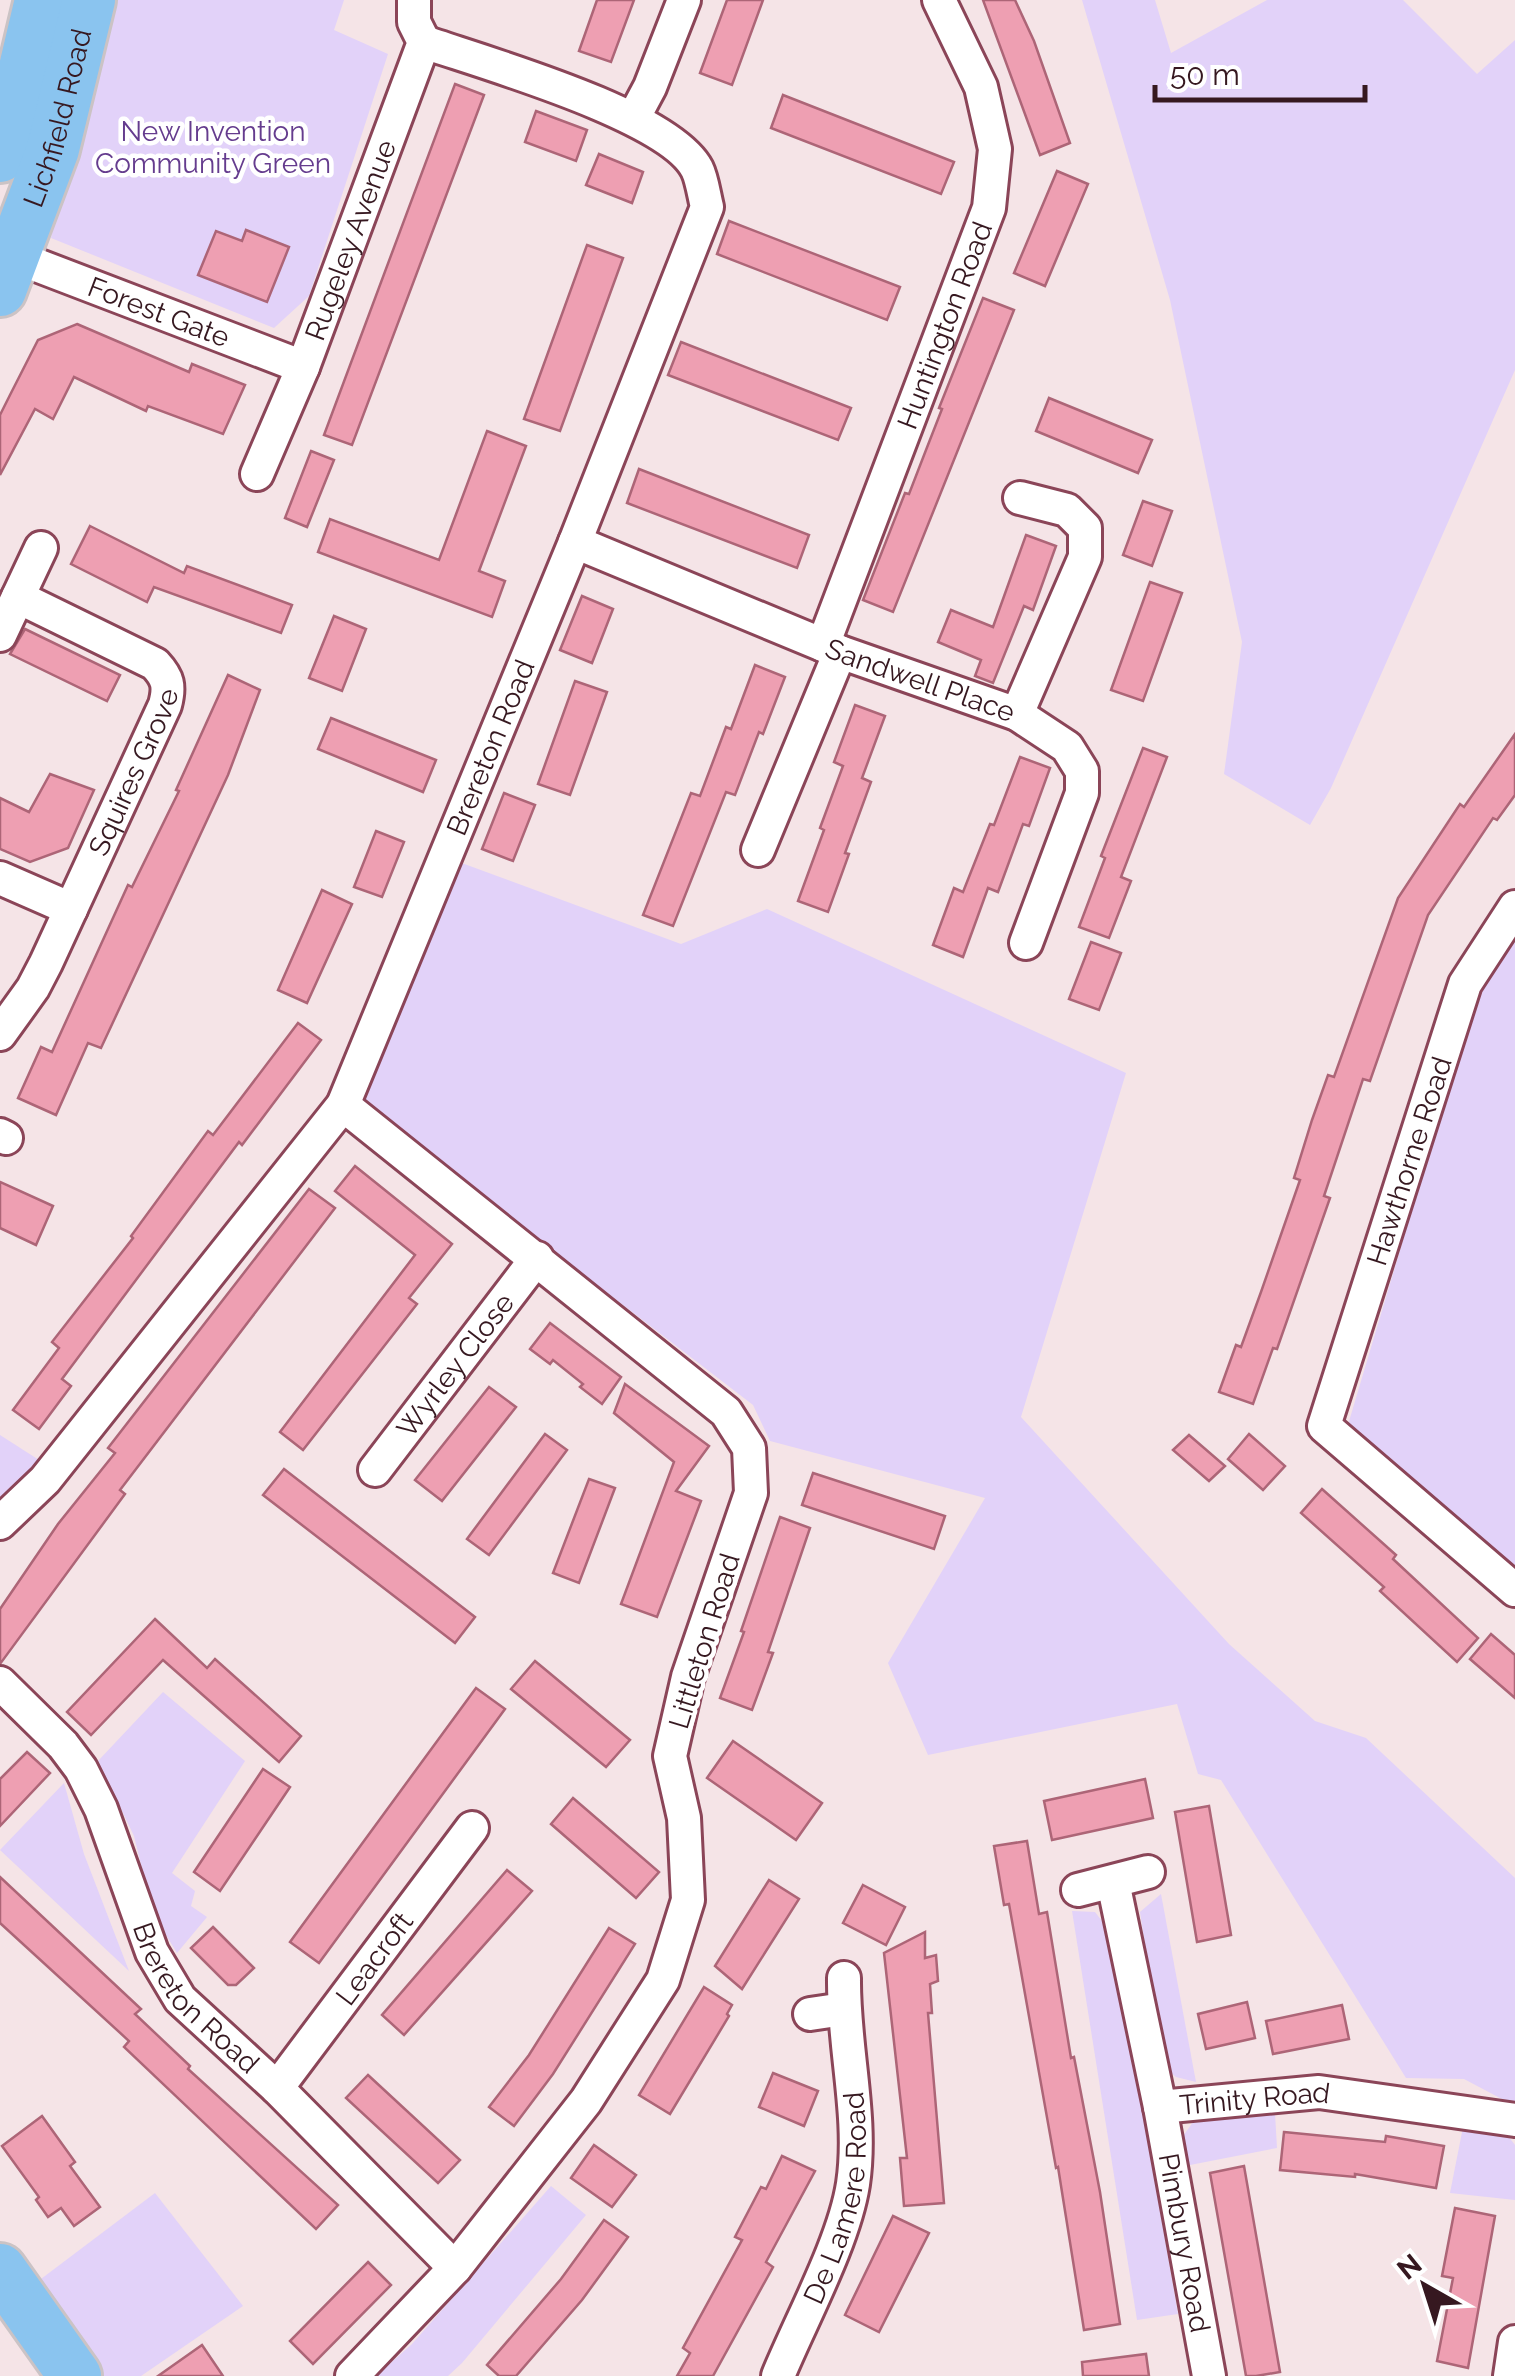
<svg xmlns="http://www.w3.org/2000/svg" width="1515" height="2376" viewBox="0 0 1515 2376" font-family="Raleway,sans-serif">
	<rect width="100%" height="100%" fill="#f5e4e7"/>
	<!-- green -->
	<g fill="#e2d2f9">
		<polygon points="104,0 344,0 334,30 388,54 309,296 274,328 51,238"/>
		<polygon points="1082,0 1155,0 1171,53 1267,0 1403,0 1477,74 1515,40 1515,370 1331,788 1310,825 1224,774 1242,642 1170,300"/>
		<polygon points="459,862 681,944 767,909 1126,1073 1021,1417 1229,1644 1315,1721 1366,1738 1515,1878 1515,2106 1464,2079 1406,2078 1221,1780 1198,1774 1177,1704 928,1755 888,1663 985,1498 770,1441 753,1405 363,1105"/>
		<polygon points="1515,936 1515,1569 1347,1428 1477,992"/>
		<polygon points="0,1435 39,1460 0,1502"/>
		<polygon points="163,1692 245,1761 172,1873 195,1891 191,1906 207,1917 177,1953 153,1914 134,1836 98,1761"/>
		<polygon points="64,1783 84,1854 129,1971 0,1850"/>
		<polygon points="1161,1894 1196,2082 1176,2077 1163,2066 1140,1912"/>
		<polygon points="1072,1911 1095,1912 1112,1934 1178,2314 1137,2320"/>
		<polygon points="1275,2113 1277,2148 1185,2166 1181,2139 1193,2122"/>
		<polygon points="1463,2127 1508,2136 1515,2145 1515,2200 1450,2193"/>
		<polygon points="551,2186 586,2215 462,2363 448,2376 376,2376 412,2344"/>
		<polygon points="155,2193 243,2306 141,2376 103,2376 37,2282"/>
	</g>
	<!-- building -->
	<g fill="#ee9fb2" stroke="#ad6577" stroke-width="2.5">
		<polygon points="597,0 634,0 611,62 579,51"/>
		<polygon points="727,0 763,0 732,85 700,73"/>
		<polygon points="983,0 1015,0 1034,41 1070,143 1040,155"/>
		<polygon points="455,84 484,95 352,445 324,435"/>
		<polygon points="783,95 954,162 941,194 771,128"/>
		<polygon points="536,111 587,130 576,161 525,142"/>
		<polygon points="599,154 643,172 632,203 586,185"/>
		<polygon points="1057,171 1088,184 1045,286 1014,273"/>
		<polygon points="729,221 900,287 887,320 717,254"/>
		<polygon points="246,230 289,247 267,302 198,275 216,231 242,241"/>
		<polygon points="587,245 623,258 560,431 524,419"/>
		<polygon points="983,298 1014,310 893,612 863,600 905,493 909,494 926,450 942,409 939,408"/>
		<polygon points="77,324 189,372 192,364 245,385 223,434 148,406 146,411 74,377 53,419 35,409 0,475 0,415 10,395 38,340"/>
		<polygon points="681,342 851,408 838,440 668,375"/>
		<polygon points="1049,398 1152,440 1138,473 1036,431"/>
		<polygon points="487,431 526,446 479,571 505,581 492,617 318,552 330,519 439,560"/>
		<polygon points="311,451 334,460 307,527 285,518"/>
		<polygon points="639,469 809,535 797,568 627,503"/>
		<polygon points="1143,501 1172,511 1152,566 1123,555"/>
		<polygon points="90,526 184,573 187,566 292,605 281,633 154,587 147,602 71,564"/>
		<polygon points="1026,535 1056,546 1033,610 1024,606 993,683 975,676 981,660 938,642 951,610 993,627"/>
		<polygon points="1150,582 1182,593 1143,701 1111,690"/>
		<polygon points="582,596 613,609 592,663 560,650"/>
		<polygon points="334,616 366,629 342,691 309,678"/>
		<polygon points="25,629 120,675 107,701 10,654"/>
		<polygon points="755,665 785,677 763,734 759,732 735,795 726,792 673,926 643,915 691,793 700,796 726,727 731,729"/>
		<polygon points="228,675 260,690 228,775 101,1048 88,1043 56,1115 18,1098 41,1047 52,1052 128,885 132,887 179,791 176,790"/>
		<polygon points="575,681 607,692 570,795 538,784"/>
		<polygon points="855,705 885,716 862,778 871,782 845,853 849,854 828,912 798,901 824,830 820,828 843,766 834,762"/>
		<polygon points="331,718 436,760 423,792 318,749"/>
		<polygon points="1515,734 1515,795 1497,820 1493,818 1428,915 1370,1081 1363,1079 1324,1196 1330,1198 1277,1349 1273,1348 1253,1404 1219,1392 1236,1345 1241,1347 1261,1292 1300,1180 1294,1178 1312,1120 1328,1075 1334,1077 1398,898 1460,804 1464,807"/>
		<polygon points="1143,748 1167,757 1121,877 1131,881 1109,938 1079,927 1105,858 1101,856"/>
		<polygon points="1020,757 1050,768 1029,826 1023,824 998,892 988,888 963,957 933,945 954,888 963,892 990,824 994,825"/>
		<polygon points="50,774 94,790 68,848 30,862 0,849 0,798 29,812"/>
		<polygon points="504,793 535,805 513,861 482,849"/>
		<polygon points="376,831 404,842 382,897 354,887"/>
		<polygon points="322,890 352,904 307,1003 278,990"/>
		<polygon points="1091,942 1121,953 1099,1010 1069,999"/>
		<polygon points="298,1023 321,1040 242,1145 239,1142 62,1379 71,1386 39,1429 13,1410 59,1348 52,1342 133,1238 131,1236 208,1131 213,1135"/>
		<polygon points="355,1166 452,1244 409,1298 417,1304 303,1450 280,1432 415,1255 335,1191"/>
		<polygon points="0,1182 53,1206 36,1245 0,1228"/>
		<polygon points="309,1189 335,1208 120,1490 125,1494 0,1664 0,1609 58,1524 115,1453 108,1448"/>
		<polygon points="550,1323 621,1377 602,1404 580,1387 583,1384 553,1360 550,1364 530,1349"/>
		<polygon points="625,1384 709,1446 676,1491 701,1501 657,1617 621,1604 674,1462 614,1413"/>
		<polygon points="489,1387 516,1407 442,1501 415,1480"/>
		<polygon points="545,1434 567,1450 489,1555 467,1539"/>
		<polygon points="1249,1434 1285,1466 1263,1490 1228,1459"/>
		<polygon points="1189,1435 1225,1466 1209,1481 1173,1450"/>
		<polygon points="284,1469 475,1617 455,1643 263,1495"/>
		<polygon points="813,1473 945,1516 934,1549 802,1505"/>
		<polygon points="589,1479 615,1488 579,1583 553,1573"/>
		<polygon points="1322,1489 1396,1555 1393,1559 1478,1638 1457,1662 1380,1591 1384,1587 1301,1513"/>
		<polygon points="780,1517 810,1528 768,1652 773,1653 752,1710 720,1698 744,1632 741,1631"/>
		<polygon points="155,1619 207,1668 215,1659 301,1736 279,1762 163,1660 91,1735 67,1712"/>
		<polygon points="1491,1634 1515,1655 1515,1698 1470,1659"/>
		<polygon points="535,1661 630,1740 606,1767 511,1689"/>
		<polygon points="476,1688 505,1709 319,1963 290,1942"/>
		<polygon points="733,1741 822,1803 796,1840 707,1778"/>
		<polygon points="27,1752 50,1773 0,1826 0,1779"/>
		<polygon points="263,1769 290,1787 220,1891 194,1872"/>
		<polygon points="1145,1779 1153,1818 1052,1840 1044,1801"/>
		<polygon points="573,1798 659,1872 636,1898 551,1824"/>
		<polygon points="1209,1806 1231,1935 1197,1942 1175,1812"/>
		<polygon points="1027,1841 1039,1914 1047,1912 1071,2058 1074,2057 1100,2192 1120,2324 1084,2330 1058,2167 1056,2168 1009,1904 1004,1905 994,1846"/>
		<polygon points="507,1870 532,1891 404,2035 382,2015"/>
		<polygon points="0,1877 141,2009 135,2014 190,2066 188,2069 338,2205 316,2229 124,2047 129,2041 0,1923"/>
		<polygon points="769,1880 799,1899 742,1989 715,1966"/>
		<polygon points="863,1885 905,1907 886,1945 843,1923"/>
		<polygon points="213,1927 254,1968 236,1985 228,1985 191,1948"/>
		<polygon points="609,1928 635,1944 553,2074 514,2126 489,2107 529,2055"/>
		<polygon points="925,1932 925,1958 936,1955 938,1981 930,1984 932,2013 928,2013 944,2203 904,2206 900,2158 907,2158 884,1953"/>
		<polygon points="704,1987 732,2005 727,2014 729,2016 670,2114 639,2095"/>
		<polygon points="1247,2002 1255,2038 1206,2049 1198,2014"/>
		<polygon points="1342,2005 1349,2039 1273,2054 1266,2021"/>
		<polygon points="773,2073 818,2091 804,2126 759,2107"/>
		<polygon points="368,2075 460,2160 438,2183 346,2098"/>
		<polygon points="42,2116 75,2162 70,2166 100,2207 74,2226 61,2208 48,2217 36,2200 39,2197 2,2146"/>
		<polygon points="1284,2132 1385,2142 1386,2136 1444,2146 1436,2188 1355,2174 1355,2177 1280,2170"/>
		<polygon points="594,2145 636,2175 612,2207 571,2178"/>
		<polygon points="782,2156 815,2171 766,2262 773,2267 713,2376 677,2376 690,2353 683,2348 742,2240 735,2237 761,2187 766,2189"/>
		<polygon points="1244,2166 1280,2372 1256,2376 1246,2376 1210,2173"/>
		<polygon points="1455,2208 1495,2216 1468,2368 1437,2361 1453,2278 1442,2276"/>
		<polygon points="893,2216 929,2233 879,2332 845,2315"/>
		<polygon points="604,2220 628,2237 582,2300 516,2376 499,2376 487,2365 561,2279"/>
		<polygon points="368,2262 391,2285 313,2364 290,2341"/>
		<polygon points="202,2345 223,2376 158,2376"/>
		<polygon points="1146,2354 1149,2376 1083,2376 1082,2362"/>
	</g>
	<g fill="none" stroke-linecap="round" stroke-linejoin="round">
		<defs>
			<g id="minor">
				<polyline points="634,117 650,87 684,0"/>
				<path id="s1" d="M 0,251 L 303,367"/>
				<path id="s2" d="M 257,474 L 303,367 L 424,42 L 414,22 L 414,0"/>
				<path id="s3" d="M 575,542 L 840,652 L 1017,714 L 1067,747 L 1082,771 L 1082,793 L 1026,943"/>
				<polyline points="0,635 41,548"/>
				<path id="s4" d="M 823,645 L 989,208 L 995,149 L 981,87 L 939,0"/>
				<polyline points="1017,714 1085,557 1085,528 1067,510 1020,498"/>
				<polyline points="758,850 840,652"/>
				<polyline points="0,878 71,909"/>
				<polyline points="1515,907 1465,984 1324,1426 1515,1590"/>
				<path id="s5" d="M 0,1034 L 33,988 L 46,963 L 165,705 C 170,686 168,678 155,664 L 18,597"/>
				<polyline points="343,1105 726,1412 749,1448 751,1493 688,1677 670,1756 684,1818 688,1900 663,1980 586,2101 455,2268 352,2376"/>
				<polyline points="0,1135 6,1138"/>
				<path id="s6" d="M 375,1470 L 537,1258"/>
				<path id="s7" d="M 0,1523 L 45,1480 L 343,1105 L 575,542 L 707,207 C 704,195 702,179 697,169 C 669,115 485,63 424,42"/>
				<path id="s8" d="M 0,1683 L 63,1745 L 81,1769 L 101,1809 L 152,1952 L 180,1999 L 277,2088 L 455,2268"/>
				<path id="s9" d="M 1113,1882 L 1160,2107 L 1319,2092 L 1515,2120"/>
				<polyline points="1078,1890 1148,1872"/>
				<polyline points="810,2014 844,2009"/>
				<path id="s10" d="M 277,2088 L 472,1828"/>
				<path id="s11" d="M 1160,2107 L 1209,2376"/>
				<path id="s12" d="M 778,2376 C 801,2320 844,2242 853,2184 C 863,2117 843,2046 844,1978"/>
				<polyline points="1510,2376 1515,2342"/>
			</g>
			<g id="primary">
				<polyline points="0,156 21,85 41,0"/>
				<path id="s13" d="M 0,290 L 53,149 L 89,0"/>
				<polyline points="0,2270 75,2376"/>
			</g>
		</defs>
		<!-- minor casing -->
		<use href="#minor" stroke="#8b4558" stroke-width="38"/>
		<!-- primary casing -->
		<use href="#primary" stroke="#cbc3c5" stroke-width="58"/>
		<!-- minor -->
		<use href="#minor" stroke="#fff" stroke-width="32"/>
		<!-- primary -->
		<use href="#primary" stroke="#8ac4ef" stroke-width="52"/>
	</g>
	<g text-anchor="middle" stroke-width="9" stroke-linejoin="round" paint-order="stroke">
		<!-- street labels -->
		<g font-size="28" fill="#361820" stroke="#fff">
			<text dy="10" stroke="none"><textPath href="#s13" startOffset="182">Lichfield Road</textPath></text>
			<text dy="10" stroke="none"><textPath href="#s2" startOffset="252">Rugeley Avenue</textPath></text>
			<text dy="10" stroke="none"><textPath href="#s1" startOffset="170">Forest Gate</textPath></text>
			<text dy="10" stroke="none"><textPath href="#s4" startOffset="342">Huntington Road</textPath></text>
			<text dy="10" stroke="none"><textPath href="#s3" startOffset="372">Sandwell Place</textPath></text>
			<text dy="10" stroke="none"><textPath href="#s7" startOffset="928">Brereton Road</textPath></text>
			<text dy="10" stroke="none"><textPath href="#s5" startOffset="295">Squires Grove</textPath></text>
			<text transform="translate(1409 1161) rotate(-72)" y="10">Hawthorne Road</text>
			<text dy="10" stroke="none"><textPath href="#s6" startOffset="132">Wyrley Close</textPath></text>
			<text transform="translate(704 1641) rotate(-73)" y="10">Littleton Road</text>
			<text dy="10" stroke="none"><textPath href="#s10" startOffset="162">Leacroft</textPath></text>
			<text dy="10" stroke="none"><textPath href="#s8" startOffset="378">Brereton Road</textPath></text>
			<text dy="10" stroke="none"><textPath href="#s9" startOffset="325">Trinity Road</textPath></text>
			<text dy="10" stroke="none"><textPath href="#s12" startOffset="190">De Lamere Road</textPath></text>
			<text dy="10" stroke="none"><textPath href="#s11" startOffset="138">Pimbury Road</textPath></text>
		</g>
		<!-- park labels -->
		<g font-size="28" fill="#653c8e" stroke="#fff">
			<text x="213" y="141">New Invention<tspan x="213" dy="32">Community Green</tspan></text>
		</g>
	</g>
	<!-- north arrow -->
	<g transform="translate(1425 2286) rotate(321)" stroke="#ffffff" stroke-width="8" paint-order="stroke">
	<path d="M0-8L18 38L0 25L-18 38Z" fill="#361820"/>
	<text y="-15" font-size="28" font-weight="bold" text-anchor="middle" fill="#361820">N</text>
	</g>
	<!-- scale -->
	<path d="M1155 85v15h210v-15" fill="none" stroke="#361820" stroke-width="5"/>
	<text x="1170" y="85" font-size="30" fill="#361820" stroke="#ffffff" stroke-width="8" paint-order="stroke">50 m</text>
</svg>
